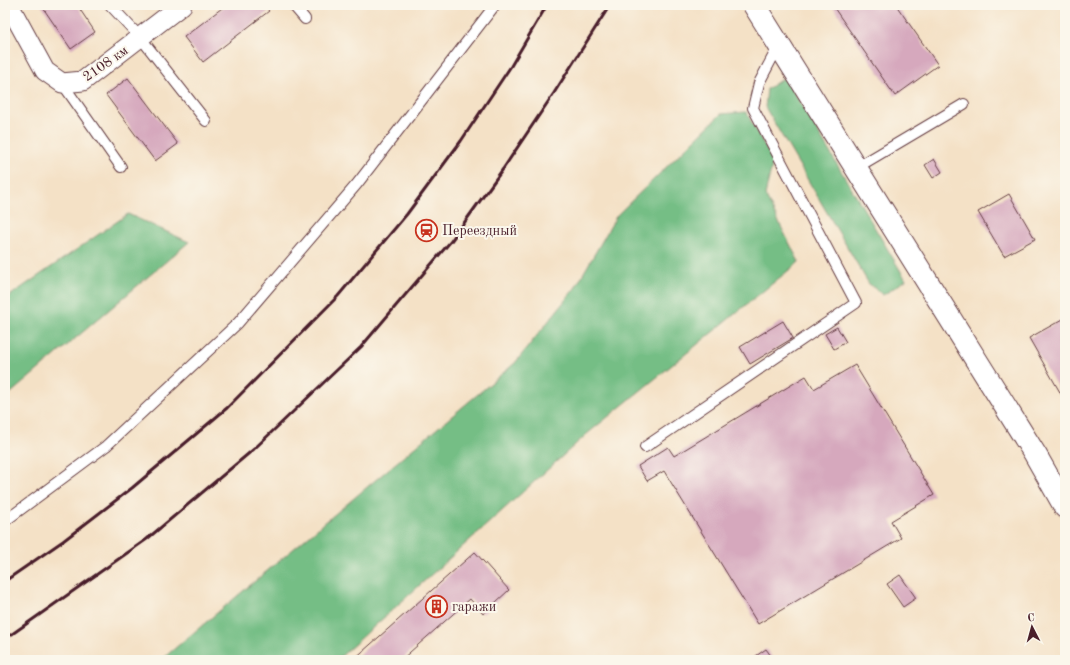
<svg xmlns="http://www.w3.org/2000/svg" width="1070" height="665" viewBox="0 0 1070 665" font-family="'Old Standard TT',serif">
	<rect width="100%" height="100%" fill="#fbf7ec"/>
	<filter id="ink" filterUnits="userSpaceOnUse"><feTurbulence type="fractalNoise" baseFrequency=".025" numOctaves="2"/><feDisplacementMap in="SourceGraphic" scale="8" xChannelSelector="R" yChannelSelector="G"/><feConvolveMatrix kernelMatrix="1 2 1 2 8 2 1 2 1" color-interpolation-filters="sRGB"/></filter>
	<filter id="wash" filterUnits="userSpaceOnUse"><feTurbulence type="fractalNoise" baseFrequency=".012" numOctaves="4" result="noise"/><feDisplacementMap in="SourceGraphic" scale="16" xChannelSelector="R" yChannelSelector="G"/><feGaussianBlur stdDeviation="0.9" result="paint"/><feColorMatrix in="noise" values="0 0 0 0 0 0 0 0 0 0 0 0 0 0 0 0 0 1.4 0 .05"/><feComposite in="paint" operator="in"/></filter>
	<g filter="url(#wash)">
		<rect width="100%" height="100%" fill="#f4e1c6"/>
		<!-- forest -->
		<g fill="#74be85" stroke="#5f6e58">
			<polygon points="785,77 906,280 883,295 869,284 765,107 767,89"/>
			<polygon points="746,112 773,161 765,195 799,262 587,434 337,660 161,660 515,363 575,288 617,215 721,114"/>
			<polygon points="128,214 189,242 5,398 5,299"/>
		</g>
		<g id="blocks">
			<!-- building -->
			<g fill="#d6a8bd">
				<polygon points="41,5 77,5 95,32 71,49"/>
				<polygon points="226,5 264,5 269,11 203,62 184,37"/>
				<polygon points="832,5 896,5 938,65 895,96"/>
				<polygon points="128,78 178,144 155,161 106,95"/>
				<polygon points="934,159 942,172 933,178 925,165"/>
				<polygon points="1009,194 1035,239 1004,256 978,212"/>
				<polygon points="1065,318 1065,401 1029,338"/>
				<polygon points="783,321 793,338 750,364 740,347"/>
				<polygon points="837,327 846,342 834,349 825,334"/>
				<polygon points="855,365 934,495 891,521 901,538 758,624 664,471 647,481 638,466 668,447 674,456 806,376 814,389"/>
				<polygon points="475,552 509,590 483,614 470,599 401,660 353,660"/>
				<polygon points="900,575 916,598 903,607 887,584"/>
				<polygon points="766,649 774,660 754,660 753,658"/>
			</g>
		</g>
	</g>
	<g filter="url(#ink)">
		<use href="#blocks" fill-opacity="0" stroke="#643c42" stroke-width="1"/>
		<g fill="none" stroke-linecap="round" stroke-linejoin="round">
			<defs>
				<g id="lane">
					<polyline points="110,5 140,37 206,121"/>
					<polyline points="293,5 305,19"/>
					<polyline points="62,83 121,167"/>
					<polyline points="856,168 964,104"/>
					<polyline points="645,447 856,303 753,108 759,83 779,45"/>
					<polyline points="5,521 106,446 238,323 357,184 495,5"/>
				</g>
				<polyline id="street" points="9,5 45,71 62,83 83,81 182,5"/>
				<polyline id="secondary" points="754,5 1035,454 1065,507"/>
			</defs>
			<!-- lane casing -->
			<use href="#lane" stroke="#643c42" stroke-width="12"/>
			<!-- street casing -->
			<use href="#street" stroke="#643c42" stroke-width="21"/>
			<!-- secondary casing -->
			<use href="#secondary" stroke="#643c42" stroke-width="24"/>
			<!-- lane -->
			<use href="#lane" stroke="#fff" stroke-width="10"/>
			<!-- street -->
			<use href="#street" stroke="#fff" stroke-width="19"/>
			<!-- secondary -->
			<use href="#secondary" stroke="#fff" stroke-width="22"/>
			<!-- rail -->
			<g stroke="#4a1f2b" stroke-width="3">
				<polyline points="5,581 63,541 132,488 227,408 338,296 407,214 461,141 511,66 547,5"/>
				<polyline points="5,639 147,539 254,449 361,347 451,241 503,169 554,93 610,5"/>
			</g>
		</g>
	</g>
	<!-- icons -->
	<defs>
		<symbol id="station-ring" viewBox="-11 -11 22 22"><circle r="9.5" fill="#fbf7ec" stroke="#c8321e" stroke-width="1.5"/><path d="M-3-6H3Q5-6 5-4V2Q5 4 3 4L4.5 6H3L1.5 4h-3L-3 6H-4.5L-3 4Q-5 4-5 2V-4Q-5-6-3-6ZM-3.5-4v3h7v-3ZM-3.5 1v1.5H-2V1ZM2 1v1.5H3.5V1Z" fill="#c8321e"/></symbol>
		<symbol id="building-ring" viewBox="-11 -11 22 22"><circle r="9.5" fill="#fbf7ec" stroke="#c8321e" stroke-width="1.5"/><path d="M-4-6H4V6H1V3H-1V6H-4ZM-2.5-4.3h1.7v1.8h-1.7ZM.8-4.3h1.7v1.8H.8ZM-2.5-1h1.7V.8h-1.7ZM.8-1h1.7V.8H.8Z" fill="#c8321e"/></symbol>
	</defs>
	<g fill-rule="evenodd">
		<use href="#station-ring" x="414" y="218" width="25" height="25"/>
		<use href="#building-ring" x="424" y="594" width="25" height="25"/>
	</g>
	<g text-anchor="middle" stroke-width="4" stroke-linejoin="round" paint-order="stroke">
		<!-- street labels -->
		<g font-size="14" fill="#4a1f2b" stroke="#fbf7ec">
			<text transform="translate(105 63) rotate(-35)" y="5">2108 км</text>
		</g>
		<!-- poi labels -->
		<g font-size="14" fill="#4a1f2b" stroke="#fbf7ec" text-anchor="start">
			<text x="442" y="235">Переездный</text>
			<text x="452" y="611">гаражи</text>
		</g>
	</g>
	<!-- margin -->
	<rect width="1070" height="665" fill="none" stroke="#fbf7ec" stroke-width="20"/>
	<!-- north arrow -->
	<g transform="translate(1032 627) rotate(354)" stroke="#fbf7ec" stroke-width="3" paint-order="stroke">
	<path d="M0-3L7 15L0 10L-7 15Z" fill="#4a1f2b"/>
	<text y="-6" font-size="11" font-weight="bold" text-anchor="middle" fill="#4a1f2b">С</text>
	</g>
</svg>
